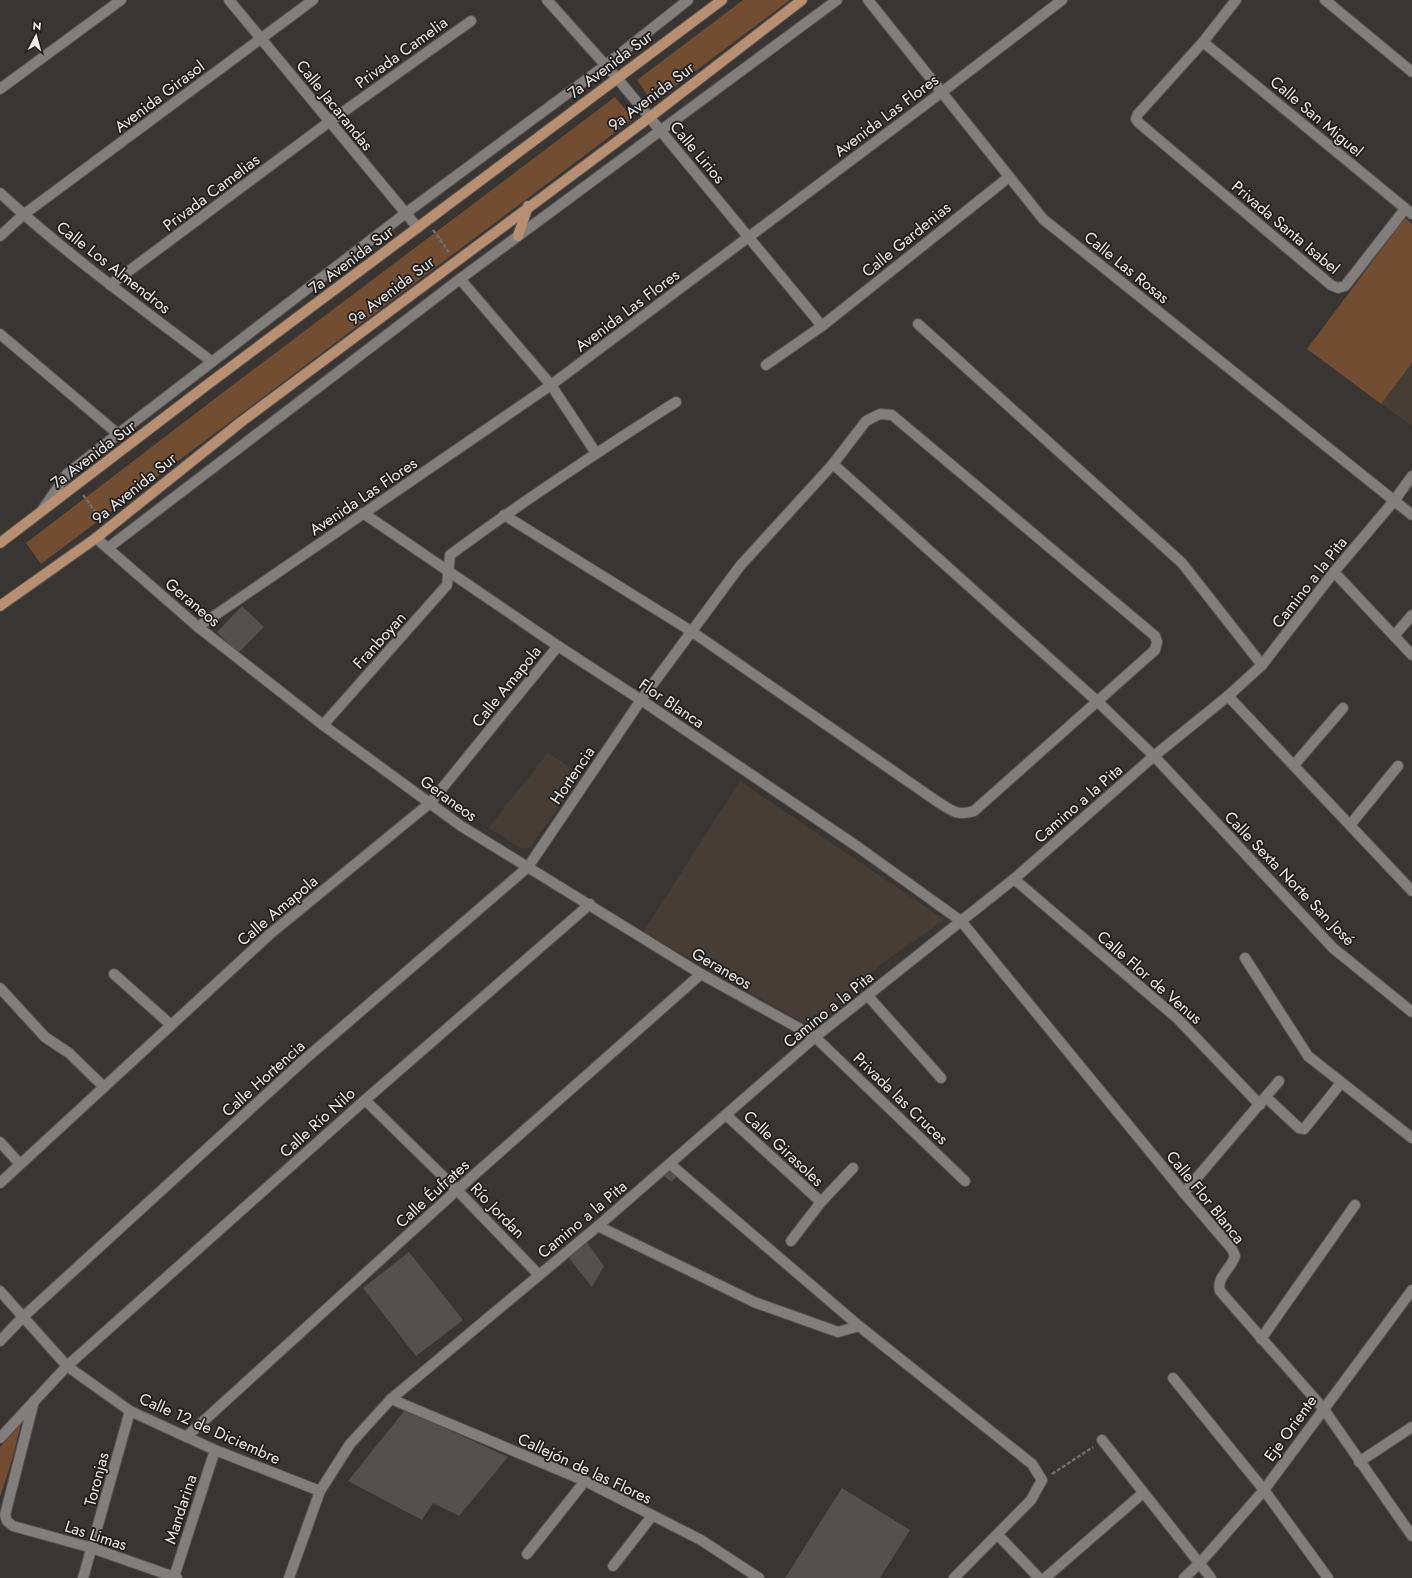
<svg xmlns="http://www.w3.org/2000/svg" width="1412" height="1578" viewBox="0 0 1412 1578" font-family="Jost,sans-serif">
	<rect width="100%" height="100%" fill="#383533"/>
	<!-- built -->
	<g fill="#463d37">
		<polygon points="1412,363 1412,426 1381,404"/>
		<polygon points="548,753 582,775 530,847 523,849 488,828"/>
		<polygon points="740,781 945,920 889,958 809,1026 643,932"/>
	</g>
	<!-- green -->
	<g fill="#724d31">
		<polygon points="743,0 790,0 653,103 637,80"/>
		<polygon points="615,97 633,119 41,564 26,543 221,394"/>
		<polygon points="1405,218 1412,224 1412,363 1381,404 1307,349"/>
		<polygon points="21,1424 12,1460 0,1497 0,1447"/>
	</g>
	<!-- building -->
	<g fill="#53504e">
		<polygon points="242,606 264,627 238,653 217,632"/>
		<polygon points="669,1168 678,1175 671,1182 662,1174"/>
		<polygon points="586,1241 604,1266 592,1287 568,1257"/>
		<polygon points="409,1252 463,1320 416,1356 363,1288"/>
		<polygon points="405,1410 508,1457 459,1516 433,1503 422,1520 348,1481"/>
		<polygon points="842,1488 910,1530 880,1578 785,1578"/>
	</g>
	<g fill="none" stroke-linecap="round" stroke-linejoin="round">
		<defs>
			<g id="minor">
				<polyline points="229,0 418,228"/>
				<polyline points="547,0 617,78 822,326"/>
				<polyline points="868,0 1043,219 1412,515"/>
				<polyline points="1236,0 1203,42 1138,114 1136,119 1139,123 1331,285 1338,288 1345,286 1405,209"/>
				<polyline points="1325,0 1412,72"/>
				<polyline points="1203,42 1412,214"/>
				<polyline points="0,89 121,0"/>
				<path d="M 0,193 C 66,254 140,307 211,361"/>
				<polyline points="0,236 23,215 313,0"/>
				<polyline points="460,279 551,385 596,453"/>
				<polyline points="110,285 329,122 471,21"/>
				<polyline points="918,324 1182,563 1262,665"/>
				<polyline points="0,334 118,434"/>
				<polyline points="766,365 822,326 1009,177"/>
				<polyline points="833,464 1098,702 1154,756 1333,948 1412,1012"/>
				<polyline points="43,509 67,474 118,434 406,213 606,65 688,0"/>
				<path d="M 363,513 L 558,646 L 641,700 L 858,847 L 961,921 L 1184,1193 L 1232,1249 L 1235,1256 C 1231,1269 1216,1277 1220,1291 L 1323,1408 L 1412,1536"/>
				<polyline points="96,538 198,627 323,725 461,826 701,974 815,1037 965,1181"/>
				<polyline points="108,548 460,279 837,0"/>
				<polyline points="1334,572 1412,655"/>
				<polyline points="198,627 551,385 942,92 1062,0"/>
				<polyline points="1394,636 1412,615"/>
				<polyline points="1228,696 1412,891"/>
				<path d="M 323,725 L 447,585 L 450,555 C 523,501 599,451 676,402"/>
				<polyline points="1294,765 1343,708"/>
				<polyline points="1350,825 1398,766"/>
				<polyline points="1014,879 1178,1019 1260,1105"/>
				<polyline points="1245,958 1308,1056 1412,1138"/>
				<polyline points="114,974 171,1025"/>
				<polyline points="0,988 45,1037 69,1053 104,1087"/>
				<polyline points="868,996 941,1078"/>
				<polyline points="1265,1099 1269,1100 1299,1128 1304,1129 1341,1083"/>
				<polyline points="365,1100 457,1190 539,1275"/>
				<polyline points="726,1115 821,1202"/>
				<polyline points="0,1142 19,1163"/>
				<polyline points="670,1164 859,1326 1032,1464 1042,1480 1031,1500 954,1578"/>
				<polyline points="0,1183 270,934 430,803 558,646"/>
				<polyline points="1184,1193 1279,1081"/>
				<polyline points="598,1226 754,1302 838,1332 859,1326"/>
				<polyline points="791,1241 821,1202 853,1168"/>
				<polyline points="0,1291 67,1366 130,1411 215,1450 320,1491"/>
				<polyline points="1261,1339 1355,1205"/>
				<path d="M 0,1341 L 23,1317 L 304,1060 L 528,867 L 641,700 L 740,566 L 833,464 L 866,421 L 880,414 L 892,415 L 1155,636 L 1157,642 L 1155,650 L 974,811 C 957,817 949,809 935,800 L 691,631 L 504,515"/>
				<polyline points="1173,1378 1264,1490 1328,1578"/>
				<polyline points="391,1399 585,1481 701,1540 759,1578"/>
				<polyline points="34,1401 5,1515 7,1521 13,1526 92,1548 177,1578"/>
				<polyline points="186,1437 457,1190 701,974"/>
				<polyline points="0,1438 67,1366 365,1100 590,904"/>
				<polyline points="1102,1440 1211,1578"/>
				<polyline points="1359,1462 1412,1427"/>
				<polyline points="998,1535 1039,1578"/>
				<polyline points="527,1554 585,1481"/>
				<polyline points="613,1566 652,1516"/>
				<polyline points="174,1577 215,1450"/>
				<polyline points="83,1578 130,1411"/>
				<polyline points="289,1578 320,1491 350,1444 391,1399 598,1226 815,1037 1014,879 1154,756 1228,696 1262,665 1334,572 1394,501 1412,476"/>
				<polyline points="1045,1578 1143,1493"/>
				<polyline points="1184,1578 1200,1563 1264,1490 1412,1290"/>
			</g>
			<g id="major">
				<polyline points="518,236 528,206"/>
				<polyline points="0,543 207,385 722,0"/>
				<polyline points="0,606 96,538 241,422 650,117 802,0"/>
			</g>
		</defs>
		<!-- minor casing -->
		<use href="#minor" stroke="#555251" stroke-width="12"/>
		<!-- major casing -->
		<use href="#major" stroke="#555251" stroke-width="12"/>
		<!-- path -->
		<g stroke="#72706e" stroke-width="2.5" stroke-dasharray="4 2" stroke-linecap="butt">
			<polyline points="433,230 449,252"/>
			<polyline points="83,495 101,519"/>
			<polyline points="1052,1474 1093,1447"/>
		</g>
		<!-- minor -->
		<use href="#minor" stroke="#817e7c" stroke-width="10"/>
		<!-- major -->
		<use href="#major" stroke="#b88f71" stroke-width="10"/>
	</g>
	<g text-anchor="middle" stroke-width="3.5" stroke-linejoin="round" paint-order="stroke">
		<!-- street labels -->
		<g font-size="16" fill="#eeeceb" stroke="#1e1d1c">
			<text transform="translate(401 52) rotate(-36)" y="6">Privada Camelia</text>
			<text transform="translate(610 64) rotate(-37)" y="6">7a Avenida Sur</text>
			<text transform="translate(159 96) rotate(-37)" y="6">Avenida Girasol</text>
			<text transform="translate(651 96) rotate(-37)" y="6">9a Avenida Sur</text>
			<text transform="translate(335 105) rotate(51)" y="6">Calle Jacarandas</text>
			<text transform="translate(886 115) rotate(-37)" y="6">Avenida Las Flores</text>
			<text transform="translate(1317 116) rotate(40)" y="6">Calle San Miguel</text>
			<text transform="translate(698 152) rotate(50)" y="6">Calle Lirios</text>
			<text transform="translate(211 192) rotate(-37)" y="6">Privada Camelias</text>
			<text transform="translate(1286 227) rotate(40)" y="6">Privada Santa Isabel</text>
			<text transform="translate(906 239) rotate(-39)" y="6">Calle Gardenias</text>
			<text transform="translate(351 259) rotate(-37)" y="6">7a Avenida Sur</text>
			<text transform="translate(114 267) rotate(38)" y="6">Calle Los Almendros</text>
			<text transform="translate(1127 267) rotate(39)" y="6">Calle Las Rosas</text>
			<text transform="translate(391 290) rotate(-37)" y="6">9a Avenida Sur</text>
			<text transform="translate(627 310) rotate(-37)" y="6">Avenida Las Flores</text>
			<text transform="translate(93 454) rotate(-37)" y="6">7a Avenida Sur</text>
			<text transform="translate(134 488) rotate(-39)" y="6">9a Avenida Sur</text>
			<text transform="translate(363 496) rotate(-34)" y="6">Avenida Las Flores</text>
			<text transform="translate(1309 582) rotate(-52)" y="6">Camino a la Pita</text>
			<text transform="translate(193 602) rotate(40)" y="6">Geraneos</text>
			<text transform="translate(379 640) rotate(-48)" y="6">Franboyan</text>
			<text transform="translate(506 686) rotate(-51)" y="6">Calle Amapola</text>
			<text transform="translate(672 703) rotate(34)" y="6">Flor Blanca</text>
			<text transform="translate(572 775) rotate(-56)" y="6">Hortencia</text>
			<text transform="translate(449 798) rotate(36)" y="6">Geraneos</text>
			<text transform="translate(1078 803) rotate(-41)" y="6">Camino a la Pita</text>
			<text transform="translate(1290 878) rotate(46)" y="6">Calle Sexta Norte San José</text>
			<text transform="translate(277 910) rotate(-40)" y="6">Calle Amapola</text>
			<text transform="translate(722 968) rotate(30)" y="6">Geraneos</text>
			<text transform="translate(1150 977) rotate(41)" y="6">Calle Flor de Venus</text>
			<text transform="translate(828 1009) rotate(-39)" y="6">Camino a la Pita</text>
			<text transform="translate(263 1078) rotate(-42)" y="6">Calle Hortencia</text>
			<text transform="translate(901 1098) rotate(44)" y="6">Privada las Cruces</text>
			<text transform="translate(317 1122) rotate(-42)" y="6">Calle Río Nilo</text>
			<text transform="translate(784 1148) rotate(43)" y="6">Calle Girasoles</text>
			<text transform="translate(432 1193) rotate(-42)" y="6">Calle Éufrates</text>
			<text transform="translate(1206 1197) rotate(51)" y="6">Calle Flor Blanca</text>
			<text transform="translate(498 1210) rotate(46)" y="6">Río Jordan</text>
			<text transform="translate(582 1219) rotate(-40)" y="6">Camino a la Pita</text>
			<text transform="translate(210 1428) rotate(24)" y="6">Calle 12 de Diciembre</text>
			<text transform="translate(1290 1428) rotate(-54)" y="6">Eje Oriente</text>
			<text transform="translate(585 1468) rotate(25)" y="6">Callejón de las Flores</text>
			<text transform="translate(96 1479) rotate(-75)" y="6">Toronjas</text>
			<text transform="translate(180 1509) rotate(-72)" y="6">Mandarina</text>
			<text transform="translate(96 1535) rotate(18)" y="6">Las Limas</text>
		</g>
	</g>
	<!-- north arrow -->
	<g transform="translate(36 36) rotate(6)" stroke="#1e1d1c" stroke-width="3" paint-order="stroke">
	<path d="M0-3L7 15L0 10L-7 15Z" fill="#eeeceb"/>
	<text y="-6" font-size="11" font-weight="bold" text-anchor="middle" fill="#eeeceb">N</text>
	</g>
</svg>
